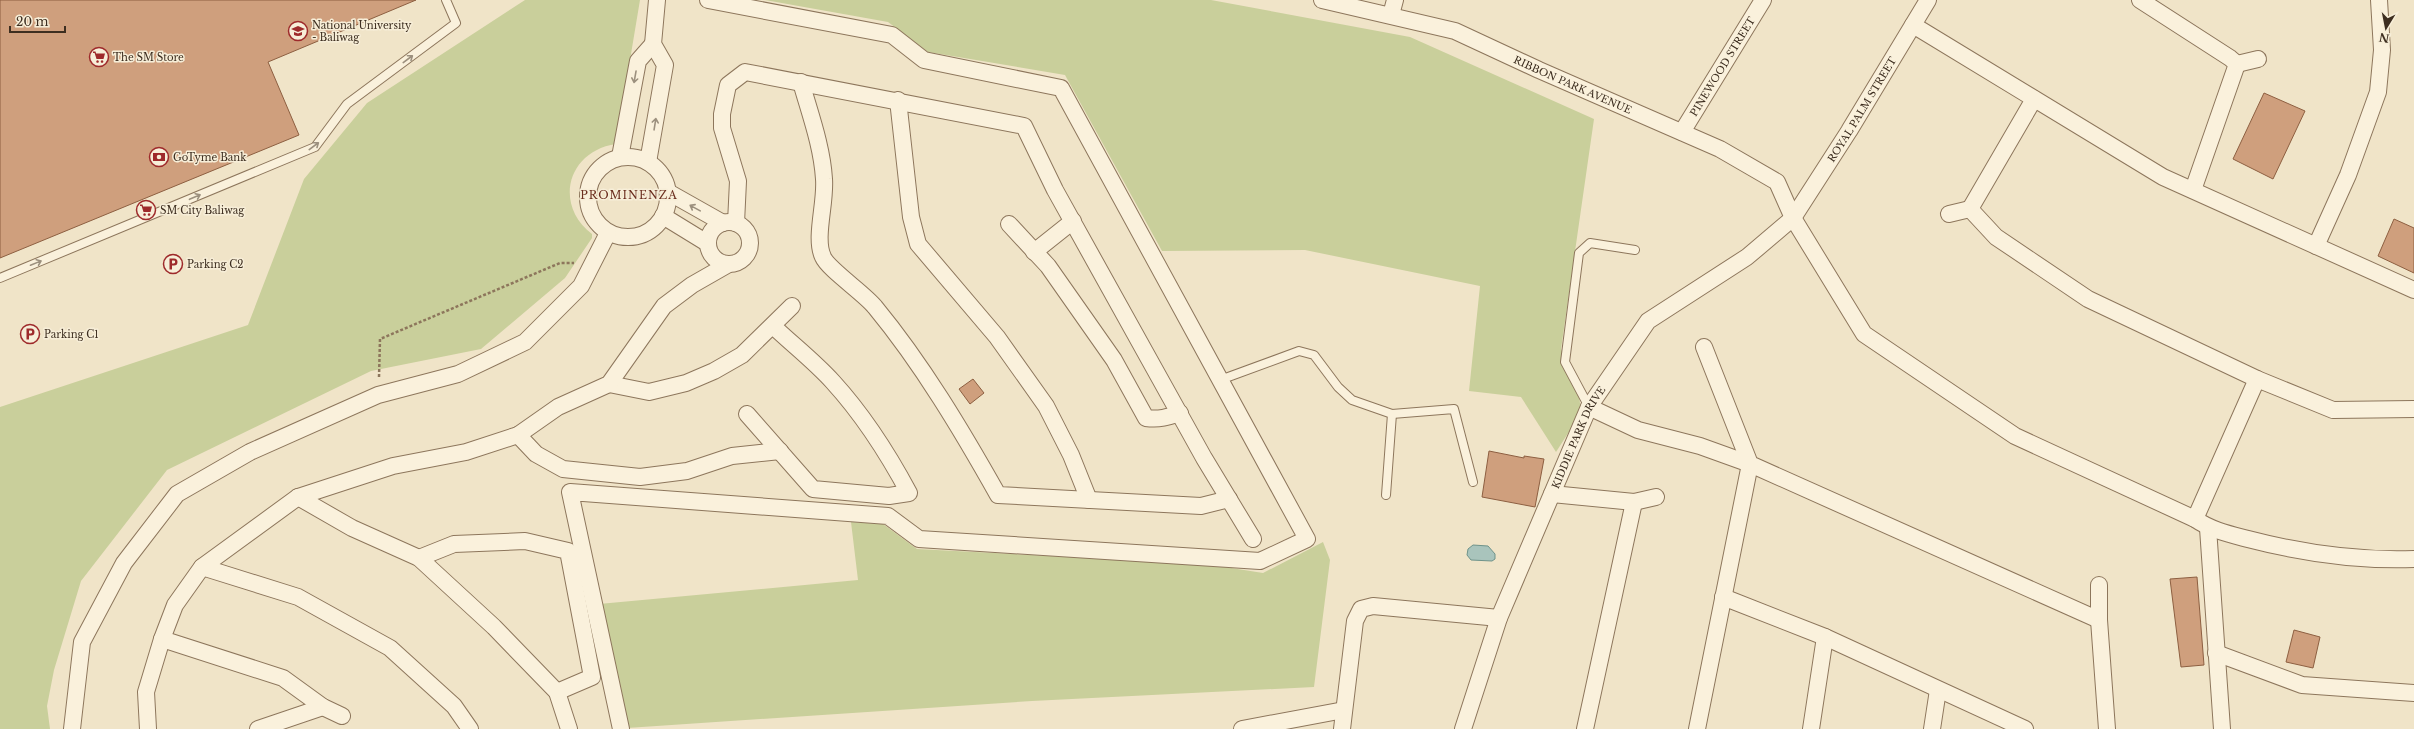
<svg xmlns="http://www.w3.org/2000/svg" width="2414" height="729" viewBox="0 0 2414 729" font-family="'Libre Baskerville',serif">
	<rect width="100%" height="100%" fill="#f0e4c8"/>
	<!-- green -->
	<g fill="#c9cf9b">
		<path d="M 525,0 L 640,0 L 616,144 C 568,151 553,204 592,234 L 592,238 L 565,278 L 481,349 L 371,371 L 167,470 L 81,581 L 54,670 L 47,706 L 50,729 L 0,729 L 0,407 L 248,325 L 304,179 L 367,103 Z"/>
		<polygon points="765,0 1211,0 1410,37 1594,119 1561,349 1579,394 1581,413 1556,452 1521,397 1469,391 1480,286 1305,250 1162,251 1065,75 928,52 888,22"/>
		<polygon points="851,522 883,524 917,549 1206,564 1263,573 1323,542 1330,560 1314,687 1032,701 627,728 599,604 858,580"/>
	</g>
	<!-- water -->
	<polygon fill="#a9c4bc" stroke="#6f938a" points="1473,545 1488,546 1495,554 1495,559 1492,561 1471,560 1467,555 1468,549"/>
	<!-- building -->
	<g fill="#cf9f7d" stroke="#8d5f41">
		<polygon points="0,0 416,0 268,62 299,135 0,258"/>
		<polygon points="2264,93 2305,111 2273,179 2233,159"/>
		<polygon points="2394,219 2414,228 2414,273 2378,256"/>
		<polygon points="973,379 984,393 970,404 959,389"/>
		<polygon points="1489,451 1524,458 1524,456 1544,459 1535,507 1482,497"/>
		<polygon points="2197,577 2204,665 2181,667 2170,579"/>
		<polygon points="2294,630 2320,637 2313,668 2286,662"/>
	</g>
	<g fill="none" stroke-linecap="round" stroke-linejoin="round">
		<defs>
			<g id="service">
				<polyline points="0,278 315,147 347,104 456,23 446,0"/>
				<polyline points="1220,380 1299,351 1314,355 1338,387 1352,400 1392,414 1454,409 1473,482"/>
				<polyline points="1589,407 1565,362 1579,253 1590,243 1635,250"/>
				<polyline points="1386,495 1392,414"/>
			</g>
			<g id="minor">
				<path id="s1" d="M 1322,0 L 1455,31 L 1539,70 L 1720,149 L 1777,182 L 1793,218 L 1864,334 L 2015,436 L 2195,519 C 2211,530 2229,534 2248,539 C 2302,553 2358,561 2414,559"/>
				<polyline points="2140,0 2230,58 2237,64 2193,190"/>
				<polyline points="1391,15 1395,0"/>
				<polyline points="1913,25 2163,177 2414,290"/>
				<polyline points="2237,64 2258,59"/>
				<path d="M 801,82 C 810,114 822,146 824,179 C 826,203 814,238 823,257 C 828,269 865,294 875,307 C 922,364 962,431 998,495 L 1201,506 L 1229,499"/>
				<polyline points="2034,99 1970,209 1996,237 2088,299 2257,379 2333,410 2414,409"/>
				<polyline points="898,100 911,217 918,244 997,337 1046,406 1071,455 1089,500"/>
				<path id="s2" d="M 1682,132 L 1763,0"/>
				<circle cx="628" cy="197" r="40"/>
				<polyline points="620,157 638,61 653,44"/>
				<polyline points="648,162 665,65 653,44 657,0"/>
				<polyline points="668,192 723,223"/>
				<polyline points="1949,214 1970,209"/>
				<polyline points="663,216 707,243"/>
				<circle cx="729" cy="243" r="21"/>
				<polyline points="736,223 738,181 722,128 722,114 728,85 745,72 1024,126 1055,190 1204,458 1253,539"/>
				<path d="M 1009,224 L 1048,266 L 1114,360 L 1146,418 C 1159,420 1168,417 1180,413"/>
				<polyline points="2316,246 2348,175 2378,92 2382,50 2379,0"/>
				<polyline points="1034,252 1073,221"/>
				<polyline points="1704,347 1750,464 2099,620"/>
				<polyline points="609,384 649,392 686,383 714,371 742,355 792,306"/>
				<polyline points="1589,407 1638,430 1700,446 1750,464 1697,729"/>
				<path d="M 747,414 L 813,489 L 889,496 L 909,493 C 887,452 864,416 833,382 C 815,362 793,345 773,326"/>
				<polyline points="518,435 536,454 563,469 640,477 687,471 732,456 780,451"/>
				<polyline points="1552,494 1634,502 1656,497"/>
				<polyline points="298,497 352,528 419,558 494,627 557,692 569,729"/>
				<polyline points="2195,519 2257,379"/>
				<polyline points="2208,528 2222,729"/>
				<polyline points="419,558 454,544 525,541 568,551 592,677 557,692"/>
				<polyline points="202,567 298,597 390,648 454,706 470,729"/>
				<polyline points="2099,585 2099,620 2107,729"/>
				<polyline points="1723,597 1825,637 2025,729"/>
				<polyline points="162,639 283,678 323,707 342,716"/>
				<polyline points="2216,653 2302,685 2414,693"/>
				<polyline points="72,729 82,642 124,563 177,494 250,452 378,395 458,374 525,342 581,286 608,233"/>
				<polyline points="148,729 146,692 162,639 175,605 202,567 298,497 393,466 466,452 518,435 558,407 609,384 664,306 692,285 727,265"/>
				<polyline points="258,729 323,707"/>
				<polyline points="621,729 570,492 888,516 919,539 1260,561 1307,539 1061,88 924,60 892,35 708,0"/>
				<polyline points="1242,729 1344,710"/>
				<polyline points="1342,729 1355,621 1361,609 1373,606 1499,618"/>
				<path id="s3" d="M 1463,729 L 1499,618 L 1589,407 L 1648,321 L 1747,257 L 1793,218 L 1849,131 L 1928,0"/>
				<polyline points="1585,729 1634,502"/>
				<polyline points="1811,729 1825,637"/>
				<polyline points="1932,729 1938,690"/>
			</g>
		</defs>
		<!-- service casing -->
		<use href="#service" stroke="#8d765c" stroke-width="10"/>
		<!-- minor casing -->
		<use href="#minor" stroke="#8d765c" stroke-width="18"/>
		<!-- path -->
		<polyline stroke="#8d765c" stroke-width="2.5" stroke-dasharray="3 2" stroke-linecap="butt" points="379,377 380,339 560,263 574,263"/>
		<!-- service -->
		<use href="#service" stroke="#faf1dc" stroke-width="8"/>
		<!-- minor -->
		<use href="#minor" stroke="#faf1dc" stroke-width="16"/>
	</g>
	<!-- one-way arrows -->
	<defs><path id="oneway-shaft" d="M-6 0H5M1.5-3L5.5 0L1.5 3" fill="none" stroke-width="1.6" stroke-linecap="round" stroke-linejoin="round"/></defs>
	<g stroke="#9c907e">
		<use href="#oneway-shaft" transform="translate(408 59) rotate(-37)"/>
		<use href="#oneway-shaft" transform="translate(635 77) rotate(100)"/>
		<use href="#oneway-shaft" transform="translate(655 124) rotate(-81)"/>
		<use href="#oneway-shaft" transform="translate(314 146) rotate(-37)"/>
		<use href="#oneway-shaft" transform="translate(195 197) rotate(-23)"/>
		<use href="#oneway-shaft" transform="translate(695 208) rotate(-151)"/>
		<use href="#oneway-shaft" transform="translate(36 263) rotate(-22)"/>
	</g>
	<!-- icons -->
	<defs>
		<symbol id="university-ring" viewBox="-11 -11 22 22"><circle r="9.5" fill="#f7eed8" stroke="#9e2a2b" stroke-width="1.5"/><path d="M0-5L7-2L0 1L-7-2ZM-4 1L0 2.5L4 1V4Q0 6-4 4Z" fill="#9e2a2b"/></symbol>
		<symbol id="supermarket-ring" viewBox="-11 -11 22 22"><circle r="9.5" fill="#f7eed8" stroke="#9e2a2b" stroke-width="1.5"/><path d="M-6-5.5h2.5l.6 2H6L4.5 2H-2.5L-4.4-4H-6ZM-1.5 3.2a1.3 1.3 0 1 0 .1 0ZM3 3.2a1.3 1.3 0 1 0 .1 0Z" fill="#9e2a2b"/></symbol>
		<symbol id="bank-ring" viewBox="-11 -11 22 22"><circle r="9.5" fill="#f7eed8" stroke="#9e2a2b" stroke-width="1.5"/><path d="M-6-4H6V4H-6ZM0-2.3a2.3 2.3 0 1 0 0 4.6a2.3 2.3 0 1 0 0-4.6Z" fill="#9e2a2b"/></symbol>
		<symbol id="parking-ring" viewBox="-11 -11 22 22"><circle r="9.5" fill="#f7eed8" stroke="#9e2a2b" stroke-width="1.5"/><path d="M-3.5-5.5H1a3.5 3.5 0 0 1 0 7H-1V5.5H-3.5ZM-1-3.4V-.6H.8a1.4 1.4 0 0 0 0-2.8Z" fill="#9e2a2b"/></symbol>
	</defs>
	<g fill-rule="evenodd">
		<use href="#university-ring" x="287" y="20" width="22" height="22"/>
		<use href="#supermarket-ring" x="88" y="46" width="22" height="22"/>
		<use href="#bank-ring" x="148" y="146" width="22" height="22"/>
		<use href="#supermarket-ring" x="135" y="199" width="22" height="22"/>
		<use href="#parking-ring" x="162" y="253" width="22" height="22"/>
		<use href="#parking-ring" x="19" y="323" width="22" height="22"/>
	</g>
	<g text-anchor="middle" stroke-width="3" stroke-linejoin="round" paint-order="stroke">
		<!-- poi labels -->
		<g font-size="10" fill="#3d2e20" stroke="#f7eed8" text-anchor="start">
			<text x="312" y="29">National University<tspan x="312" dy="12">- Baliwag</tspan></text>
			<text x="113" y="61">The SM Store</text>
			<text x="173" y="161">GoTyme Bank</text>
			<text x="160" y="214">SM City Baliwag</text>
			<text x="187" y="268">Parking C2</text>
			<text x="44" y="338">Parking C1</text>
		</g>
		<!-- street labels -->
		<g font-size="10" fill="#3d2e20" stroke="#f7eed8">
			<text dy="4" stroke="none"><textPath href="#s2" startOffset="77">PINEWOOD STREET</textPath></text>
			<text dy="4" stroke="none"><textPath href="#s1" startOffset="266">RIBBON PARK AVENUE</textPath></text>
			<text dy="4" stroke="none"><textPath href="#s3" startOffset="757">ROYAL PALM STREET</textPath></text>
			<text dy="4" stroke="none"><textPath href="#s3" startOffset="314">KIDDIE PARK DRIVE</textPath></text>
		</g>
		<!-- neighbourhood labels -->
		<g font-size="11" letter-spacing="1" fill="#6b2e1e" stroke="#f7eed8">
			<text x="629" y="199">PROMINENZA</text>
		</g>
	</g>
	<!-- north arrow -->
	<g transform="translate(2386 28) rotate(190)" stroke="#f7eed8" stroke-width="3" paint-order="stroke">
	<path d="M0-3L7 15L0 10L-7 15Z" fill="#3d2e20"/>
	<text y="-6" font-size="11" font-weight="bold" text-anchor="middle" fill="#3d2e20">N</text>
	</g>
	<!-- scale -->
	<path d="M10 26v6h55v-6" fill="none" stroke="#3d2e20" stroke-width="2"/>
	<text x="16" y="26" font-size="12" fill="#3d2e20" stroke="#f7eed8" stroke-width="3" paint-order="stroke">20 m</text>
</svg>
